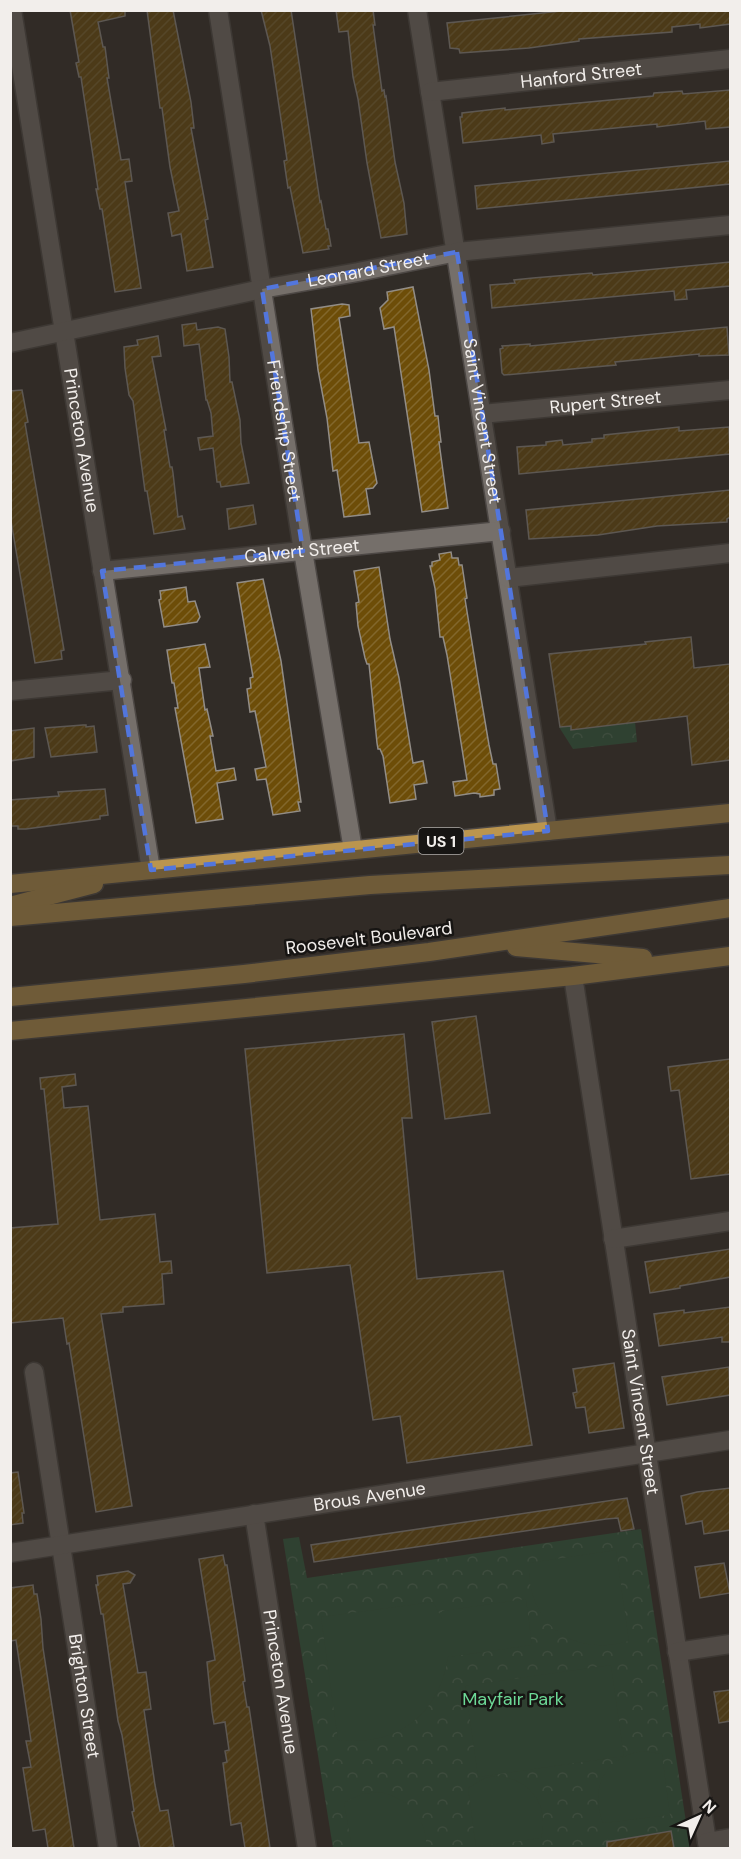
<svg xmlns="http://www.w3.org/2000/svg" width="741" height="1859" viewBox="0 0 741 1859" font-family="'DM Sans',sans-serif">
	<defs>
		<pattern id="park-crowns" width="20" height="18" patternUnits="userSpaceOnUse" patternTransform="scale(1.5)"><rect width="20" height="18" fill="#2e5b3e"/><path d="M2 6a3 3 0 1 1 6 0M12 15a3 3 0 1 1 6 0" fill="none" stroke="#4d735a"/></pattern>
		<pattern id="building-hatch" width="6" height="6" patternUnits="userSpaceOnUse" patternTransform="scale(1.5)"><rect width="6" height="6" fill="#6d4d08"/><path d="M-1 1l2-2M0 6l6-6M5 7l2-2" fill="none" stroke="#82672c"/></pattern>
	</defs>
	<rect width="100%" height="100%" fill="#312c27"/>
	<!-- park -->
	<g fill="url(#park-crowns)">
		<polygon points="635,722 637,742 573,749 559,727 570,726 571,729"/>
		<polygon points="641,1529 690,1848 333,1848 283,1539 299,1537 307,1578"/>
	</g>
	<!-- pitch -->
	<g fill="#2e5b3e">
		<path d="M 616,1550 L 629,1641 C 572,1658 526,1622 529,1563 Z"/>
		<path d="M 526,1599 L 532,1645 L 448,1657 C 439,1715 397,1747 338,1740 L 321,1617 L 433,1602 L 442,1619 L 442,1611 Z"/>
		<polygon points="611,1665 624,1756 478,1777 465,1686"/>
		<path d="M 643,1751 L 662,1754 L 670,1815 L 603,1823 C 589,1787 605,1757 643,1751 Z"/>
		<path d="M 495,1776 C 529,1777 550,1805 541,1838 L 476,1847 L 468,1788 L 485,1778 Z"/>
		<path d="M 380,1792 C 408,1798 428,1819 426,1848 L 352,1848 L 344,1803 L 361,1794 Z"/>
	</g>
	<!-- building -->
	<g fill="url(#building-hatch)" stroke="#928d87" stroke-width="1.5">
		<polygon points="70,10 125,10 125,16 98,22 103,47 105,47 109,78 107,78 121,160 129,159 132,181 125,182 141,288 115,292 102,209 100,209 96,189 98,189 82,84 81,77 79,77 76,63 79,62"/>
		<polygon points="147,10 173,10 191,102 194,128 191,128 208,219 205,220 213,267 187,271 181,234 172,236 168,213 179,211 170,167 162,108 160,108"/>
		<polygon points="261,10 291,10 320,202 321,201 326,229 328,229 331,246 328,246 329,249 303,253 290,187 288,188 284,161 287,160 270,46"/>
		<polygon points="336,10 373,10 375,25 373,25 382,91 384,90 385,97 386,96 395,162 404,203 407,234 381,238 367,163 358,99 353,77 348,31 339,32"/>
		<polygon points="571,10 730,10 730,24 700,28 700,24 672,27 672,32 579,39 579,41 529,48 460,53 459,49 450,48 447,23"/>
		<polygon points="730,90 730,127 706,129 705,121 657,127 657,124 553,134 554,142 542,144 541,135 463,143 460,117 462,117 462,113 505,108 505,110 525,108 653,96 654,93 682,91 683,94"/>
		<polygon points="730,161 730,184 477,209 475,186"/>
		<polygon points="730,262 730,286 686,290 687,299 675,300 674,291 492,308 490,285 515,283 514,280 533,278 592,273 593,275"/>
		<polygon points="413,287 429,370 435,416 438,416 439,426 441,442 439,442 448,508 422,512 394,327 384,329 380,308 388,300 387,292"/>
		<polygon points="342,304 349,305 350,316 339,318 359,443 369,442 377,483 373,488 366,489 370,514 344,517 337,470 333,471 327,418 318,370 311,309"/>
		<polygon points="196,323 197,330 218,327 225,329 229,357 230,382 232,382 240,420 241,443 249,483 221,487 220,482 217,482 213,448 200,450 198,438 213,436 211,413 207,400 206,400 199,344 184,346 182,325"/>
		<polygon points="727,327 729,355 699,356 699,354 615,362 616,365 583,368 504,375 502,373 500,349 503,348 502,346 530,344 530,346"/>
		<polygon points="158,336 161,356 152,357 166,430 164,430 170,467 172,467 173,473 178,517 182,516 185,529 154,534 147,491 145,491 133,401 129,395 125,368 124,347 138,345 137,340"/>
		<polygon points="22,390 28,422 25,423 28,441 64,650 61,651 62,659 35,663 10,515 10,391"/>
		<polygon points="679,427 679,431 729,427 730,454 519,474 517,447 546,445 546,442 562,440 563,445 592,442 592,439 604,438 604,435"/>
		<polygon points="730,490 730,517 727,519 727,522 657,526 598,535 529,539 526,510"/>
		<polygon points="253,505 256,524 229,529 227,509"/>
		<polygon points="451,552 452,558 458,558 459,565 462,565 467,598 465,599 478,680 489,745 493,764 496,764 500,789 494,790 494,795 480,797 480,794 474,793 455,796 453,782 467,780 447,655 443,637 440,637 435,588 430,566 432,566 432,562 440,560 439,554"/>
		<polygon points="379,567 390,639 399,678 413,763 423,761 427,783 414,785 416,799 390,803 383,756 380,749 378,749 377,743 369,664 367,664 365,658 358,626 356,603 359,602 354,571"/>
		<polygon points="263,579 281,661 301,802 298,802 300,811 273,815 266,779 257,780 255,769 266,767 255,711 250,712 247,689 251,688 250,678 253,677 237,583"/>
		<polygon points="186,587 188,602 195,601 200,617 197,622 164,627 159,600 161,599 160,591"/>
		<polygon points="691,637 694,668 730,664 730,760 692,765 687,716 571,730 571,726 560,727 549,654 646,644 645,642"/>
		<polygon points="205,644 210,667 199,668 205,710 207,709 213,736 210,736 216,771 234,768 236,780 217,783 223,819 196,823 175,708 178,708 174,683 172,683 167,650"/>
		<polygon points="83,725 86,725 86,727 94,726 97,752 51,757 45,728"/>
		<polygon points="34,728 34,757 10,761 10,731"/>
		<polygon points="105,789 108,815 100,816 100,819 26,829 18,829 18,826 10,826 10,800 59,796 58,792"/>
		<polygon points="476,1016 490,1113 445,1119 432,1022"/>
		<polygon points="404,1034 412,1118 402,1118 417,1279 503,1271 532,1445 407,1463 400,1416 373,1420 350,1265 267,1273 245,1049"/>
		<polygon points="730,1059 730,1174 691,1179 679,1090 671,1091 668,1067"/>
		<polygon points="75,1074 76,1085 62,1087 64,1108 88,1106 100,1220 155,1214 160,1262 171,1261 172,1273 162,1274 164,1304 123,1307 123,1312 101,1314 132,1506 96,1512 69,1343 67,1344 63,1318 10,1323 10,1228 58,1224 44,1089 41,1089 40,1078"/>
		<polygon points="730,1249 730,1277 680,1286 680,1288 650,1293 645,1262"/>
		<polygon points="730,1307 730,1342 722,1342 722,1337 659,1346 654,1314 684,1310 684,1313"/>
		<polygon points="614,1363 624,1428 589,1433 585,1407 576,1408 573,1393 577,1392 573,1369"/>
		<polygon points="729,1367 730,1395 667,1405 662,1377"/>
		<polygon points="18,1472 24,1513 22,1513 23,1523 10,1525 10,1473"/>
		<polygon points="730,1488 730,1530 704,1534 702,1521 686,1524 681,1496 697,1492"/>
		<polygon points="627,1498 634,1529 621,1531 618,1518 606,1519 314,1562 311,1545"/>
		<polygon points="223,1555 225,1565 227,1565 236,1621 245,1681 243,1682 247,1707 249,1707 270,1848 245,1848 241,1823 231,1825 223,1763 227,1762 225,1751 229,1750 225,1722 214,1724 212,1712 207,1662 215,1660 199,1559"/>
		<polygon points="724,1563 730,1593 700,1598 695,1567"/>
		<polygon points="128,1571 135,1575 130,1583 123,1584 138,1673 146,1672 151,1709 144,1710 155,1785 160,1811 168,1810 174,1847 164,1848 140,1848 132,1812 134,1811 122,1735 118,1721 103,1614 101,1614 96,1585 98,1585 97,1576"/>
		<polygon points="33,1585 34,1594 37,1594 41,1619 43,1648 74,1848 48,1848 45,1829 33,1831 25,1781 23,1768 31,1767 26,1741 31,1741 16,1640 10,1641 10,1588"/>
		<polygon points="730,1690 730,1721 719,1723 714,1692"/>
		<polygon points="671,1831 674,1848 607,1848 607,1842"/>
	</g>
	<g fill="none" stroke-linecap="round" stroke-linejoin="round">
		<defs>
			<g id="minor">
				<path id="s1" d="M 12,10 L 151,870"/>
				<path id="s2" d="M 218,10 L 303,551 L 353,850"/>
				<path id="s3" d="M 417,10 L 548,831"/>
				<path id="s4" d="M 430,92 L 730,59"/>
				<path id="s5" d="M 10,343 L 262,289 L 358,272 L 457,252 L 730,225"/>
				<path id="s6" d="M 482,414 L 730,390"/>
				<path id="s7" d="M 102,571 L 501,531"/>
				<polyline points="508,578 730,553"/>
				<polyline points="10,691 122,680"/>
				<path id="s8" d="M 573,976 L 708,1848"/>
				<polyline points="613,1239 730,1221"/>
				<path id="s9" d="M 34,1372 L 108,1848"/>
				<path id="s10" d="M 254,1514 L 307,1848"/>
				<path id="s11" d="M 10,1553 L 730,1440"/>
				<polyline points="677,1652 730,1644"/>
				<polyline points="707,1842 730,1838"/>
			</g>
			<g id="highway">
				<polyline points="10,884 730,813"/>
				<polyline points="10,906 94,884"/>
				<polyline points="10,917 370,885 730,865"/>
				<polyline points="516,947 643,958"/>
				<polyline points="10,997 244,974 429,952 730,908"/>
				<polyline points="10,1031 573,976 730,956"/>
			</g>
		</defs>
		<!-- minor casing -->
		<use href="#minor" stroke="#4d4845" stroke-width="21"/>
		<!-- highway casing -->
		<use href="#highway" stroke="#4d4845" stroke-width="21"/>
		<!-- minor -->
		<use href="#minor" stroke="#756f6a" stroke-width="18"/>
		<!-- highway -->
		<use href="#highway" stroke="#bb954e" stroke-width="18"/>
	</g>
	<!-- marked area -->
	<path d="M0 0H741V1859H0ZM 457,252 L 548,831 L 151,870 L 102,571 L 303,551 L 262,289 Z" fill="#312c27" fill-opacity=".55" fill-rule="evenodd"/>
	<path fill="none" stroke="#5276dd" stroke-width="4.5" stroke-dasharray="12 8" stroke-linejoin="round" d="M 457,252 L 548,831 L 151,870 L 102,571 L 303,551 L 262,289 Z"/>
	<g text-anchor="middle" stroke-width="5" stroke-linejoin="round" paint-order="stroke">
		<!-- shield labels -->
		<rect fill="#171513" stroke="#b0adaa" stroke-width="1.5" x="418.5" y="828" width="45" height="26" rx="4.5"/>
		<g font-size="16" font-weight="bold" fill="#f2eeeb">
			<text x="441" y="847">US 1</text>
		</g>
		<!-- street labels -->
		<g font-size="18" fill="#f2eeeb" stroke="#171513">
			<text dy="6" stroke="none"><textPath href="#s4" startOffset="152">Hanford Street</textPath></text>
			<text dy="6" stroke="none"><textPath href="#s5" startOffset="366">Leonard Street</textPath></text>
			<text dy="6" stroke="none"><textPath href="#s6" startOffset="124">Rupert Street</textPath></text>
			<text dy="6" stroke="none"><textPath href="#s3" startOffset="416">Saint Vincent Street</textPath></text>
			<text dy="6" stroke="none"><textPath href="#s2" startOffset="426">Friendship Street</textPath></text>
			<text dy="6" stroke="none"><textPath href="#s1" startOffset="436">Princeton Avenue</textPath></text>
			<text dy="6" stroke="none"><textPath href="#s7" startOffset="201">Calvert Street</textPath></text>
			<text transform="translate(369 938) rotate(-7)" y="6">Roosevelt Boulevard</text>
			<text dy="6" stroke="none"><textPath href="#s8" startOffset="441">Saint Vincent Street</textPath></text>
			<text dy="6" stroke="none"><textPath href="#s11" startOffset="364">Brous Avenue</textPath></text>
			<text dy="6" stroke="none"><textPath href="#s10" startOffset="170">Princeton Avenue</textPath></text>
			<text dy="6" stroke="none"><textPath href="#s9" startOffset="328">Brighton Street</textPath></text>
		</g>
		<!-- park labels -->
		<g font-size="18" fill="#6dda97" stroke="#171513">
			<text x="513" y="1705">Mayfair Park</text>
		</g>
	</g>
	<!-- border -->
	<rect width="741" height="1859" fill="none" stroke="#f2eeeb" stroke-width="24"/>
	<!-- north arrow -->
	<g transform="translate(699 1817) rotate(45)" stroke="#171513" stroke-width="4.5" paint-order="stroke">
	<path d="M0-4.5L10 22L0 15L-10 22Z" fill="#f2eeeb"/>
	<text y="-9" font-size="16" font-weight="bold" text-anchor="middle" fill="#f2eeeb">N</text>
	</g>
</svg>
